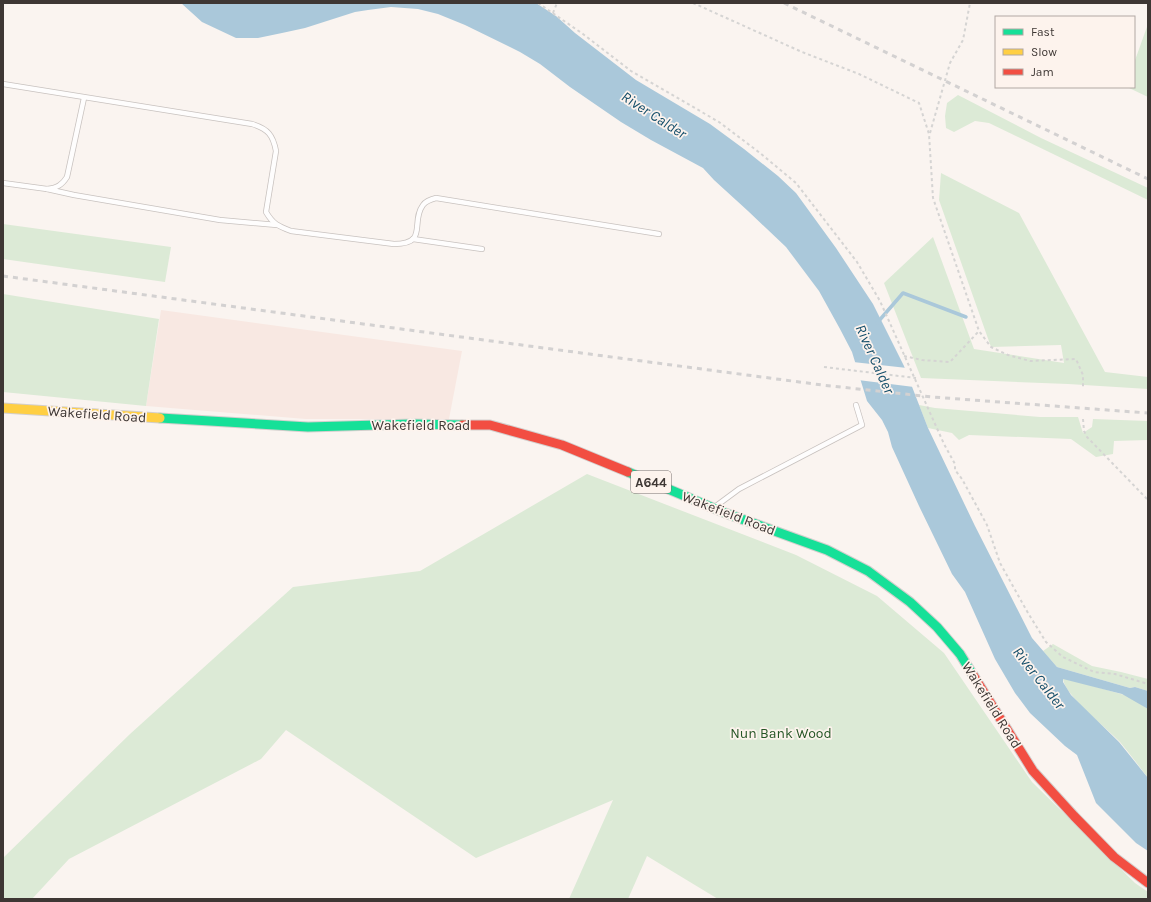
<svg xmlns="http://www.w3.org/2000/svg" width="1151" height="902" viewBox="0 0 1151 902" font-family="Karla,sans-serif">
	<rect width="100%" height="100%" fill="#faf4f0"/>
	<!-- industrial -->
	<polygon fill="#f8e8e2" points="161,310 462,351 449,419 306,419 146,406"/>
	<!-- green -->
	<g fill="#dcead6">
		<polygon points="1148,24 1148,97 1127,87 1134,87 1134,63"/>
		<polygon points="958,95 1041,138 1148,188 1148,200 989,123 975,121 954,132 946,128 945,116 947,103"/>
		<polygon points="941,173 1019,213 1105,372 1148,377 1148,389 1068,384 921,378 884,283 933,237 974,349 1064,363 1061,345 991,347 939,200"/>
		<polygon points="3,224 171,247 165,282 3,259"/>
		<polygon points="3,294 159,319 146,406 3,392"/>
		<polygon points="919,405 935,408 1040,417 1078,417 1083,433 1092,427 1093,419 1148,421 1148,440 1114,441 1113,454 1096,457 1071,439 969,435 959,440 952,433 928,428"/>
		<polygon points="587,474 796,555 877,596 944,653 1032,782 1135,883 1148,892 1148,899 718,899 647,856 628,899 569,899 613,800 476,858 286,730 261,759 69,859 32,899 3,899 3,858 130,734 293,587 420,571"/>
		<polygon points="1053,644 1092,666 1121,672 1148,679 1148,691 1135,687 1130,688 1057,667 1043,651"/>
		<path d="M 1065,678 L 1128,696 L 1148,709 L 1148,778 C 1139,766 1130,754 1120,742 C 1107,728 1065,696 1063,679 Z"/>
	</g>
	<!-- water -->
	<polygon fill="#aac8da" points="181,3 536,3 556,16 575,33 636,80 710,124 744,149 778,176 796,193 836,248 873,304 904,366 928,428 975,526 1032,638 1057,667 1130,688 1135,687 1148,691 1148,709 1122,694 1063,679 1063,682 1071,695 1119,742 1148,778 1148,851 1136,843 1096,803 1077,755 1065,746 1030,713 1015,693 995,659 965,592 952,574 919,506 892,447 888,432 882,420 867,401 852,352 840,329 819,291 786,247 748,211 714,180 703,168 651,140 621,122 570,87 540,64 520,52 465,25 438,14 418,9 391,7 368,10 355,12 305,28 282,33 258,38 236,38 202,22"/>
	<!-- pier -->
	<polygon fill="#faf4f0" points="853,362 907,368 914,387 858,380"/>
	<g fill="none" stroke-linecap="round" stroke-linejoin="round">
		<!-- stream -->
		<polyline stroke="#aac8da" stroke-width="3.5" points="877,323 903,293 966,317"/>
		<defs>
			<g id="lane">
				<path d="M 3,84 L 252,124 C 268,129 273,135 276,151 L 266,212 C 273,224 278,226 291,231 L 394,244 C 429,244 410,222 423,205 C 426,201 432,199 436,198 L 659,234"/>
				<path d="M 3,183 L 47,189 C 57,188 62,185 67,177 L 84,98"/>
				<polyline points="47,189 74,195 220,220 277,225"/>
				<polyline points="413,239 482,249"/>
				<polyline points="716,506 739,489 862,425 856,405"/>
			</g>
			<g id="fast">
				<polyline points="160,418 308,427 413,424 462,425"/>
				<polyline points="628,472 725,513 827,550 868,571 910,602 937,627 960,654 973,675"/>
			</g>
			<polyline id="slow" points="3,408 160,418"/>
			<g id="jam">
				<polyline points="462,425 490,425 562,445 628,472"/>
				<polyline points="973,675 1033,771 1074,816 1114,857 1148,883"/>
			</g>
		</defs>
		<!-- lane casing -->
		<use href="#lane" stroke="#c8c2bf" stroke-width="6"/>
		<!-- fast casing -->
		<use href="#fast" stroke="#d3cfcd" stroke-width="11"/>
		<!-- slow casing -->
		<use href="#slow" stroke="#d3cfcd" stroke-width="11"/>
		<!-- jam casing -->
		<use href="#jam" stroke="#d3cfcd" stroke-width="11"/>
		<!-- path -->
		<g stroke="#d5d4d3" stroke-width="2" stroke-dasharray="3 3" stroke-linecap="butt">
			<polyline points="538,3 583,34 631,71 719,122 760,153 796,183 857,262 880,301 944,444 955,464 955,470 962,479 987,525 1000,563 1028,613 1046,642 1063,657 1094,672 1115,674 1148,684"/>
			<polyline points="693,3 802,52 859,74 919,103 929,134 933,198 979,331 991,347 1008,355 1030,361 1076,359 1083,375 1083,387"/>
			<polyline points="553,13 557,3"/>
			<polyline points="930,133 950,63 963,40 970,3"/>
			<polyline points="904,356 922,360 950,362 979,331"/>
			<polyline points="1083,419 1084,431 1087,437 1148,500"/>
		</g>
		<!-- lane -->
		<use href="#lane" stroke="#fefdfd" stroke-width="4.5"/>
		<!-- fast -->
		<use href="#fast" stroke="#16e098" stroke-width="9"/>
		<!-- slow -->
		<use href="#slow" stroke="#ffcf43" stroke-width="9"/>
		<!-- jam -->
		<use href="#jam" stroke="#f24e42" stroke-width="9"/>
		<!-- rail -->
		<g stroke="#d3d1d1" stroke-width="3" stroke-dasharray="5 5" stroke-linecap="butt">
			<polyline points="784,3 1148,179"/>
			<polyline points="3,276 822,385 932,397 1148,413"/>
		</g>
		<!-- path-bridge -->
		<polyline stroke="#d5d4d3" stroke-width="2" stroke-dasharray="3 3" stroke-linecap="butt" points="824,367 916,378"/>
	</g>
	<g text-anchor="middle" stroke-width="3.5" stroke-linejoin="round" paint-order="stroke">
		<!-- shield labels -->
		<rect fill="#fdf3ed" stroke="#776f6c" stroke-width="1" x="631" y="471" width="40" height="22" rx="3"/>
		<g font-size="13" font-weight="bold" fill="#3e3734">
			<text x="651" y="487">A644</text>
		</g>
		<!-- street labels -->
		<g font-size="14" fill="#3e3734" stroke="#fdf3ed">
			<text transform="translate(97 414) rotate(4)" y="5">Wakefield Road</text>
			<text x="421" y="430">Wakefield Road</text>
			<text transform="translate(729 513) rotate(21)" y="5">Wakefield Road</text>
			<text transform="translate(992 705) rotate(58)" y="5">Wakefield Road</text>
		</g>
		<!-- park labels -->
		<g font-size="14" fill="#265626" stroke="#fdf3ed">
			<text x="781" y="738">Nun Bank Wood</text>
		</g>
		<!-- water labels -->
		<g font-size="15" font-style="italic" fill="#144e6a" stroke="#fdf3ed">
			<text transform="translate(654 115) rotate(33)" y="5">River Calder</text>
			<text transform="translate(875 359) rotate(66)" y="5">River Calder</text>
			<text transform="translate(1039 678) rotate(52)" y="5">River Calder</text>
		</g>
	</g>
	<!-- border -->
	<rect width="1151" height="902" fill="none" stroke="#3e3734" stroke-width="8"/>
	<!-- legend -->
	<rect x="995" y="16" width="140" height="72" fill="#fdf3ed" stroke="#b1a8a3"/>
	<rect x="1003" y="29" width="20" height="6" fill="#16e098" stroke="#b1a8a3"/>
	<text x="1031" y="36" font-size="12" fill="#3e3734">Fast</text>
	<rect x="1003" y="49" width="20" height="6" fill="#ffcf43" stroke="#b1a8a3"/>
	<text x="1031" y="56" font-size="12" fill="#3e3734">Slow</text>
	<rect x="1003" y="69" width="20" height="6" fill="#f24e42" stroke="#b1a8a3"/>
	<text x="1031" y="76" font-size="12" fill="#3e3734">Jam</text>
</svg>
